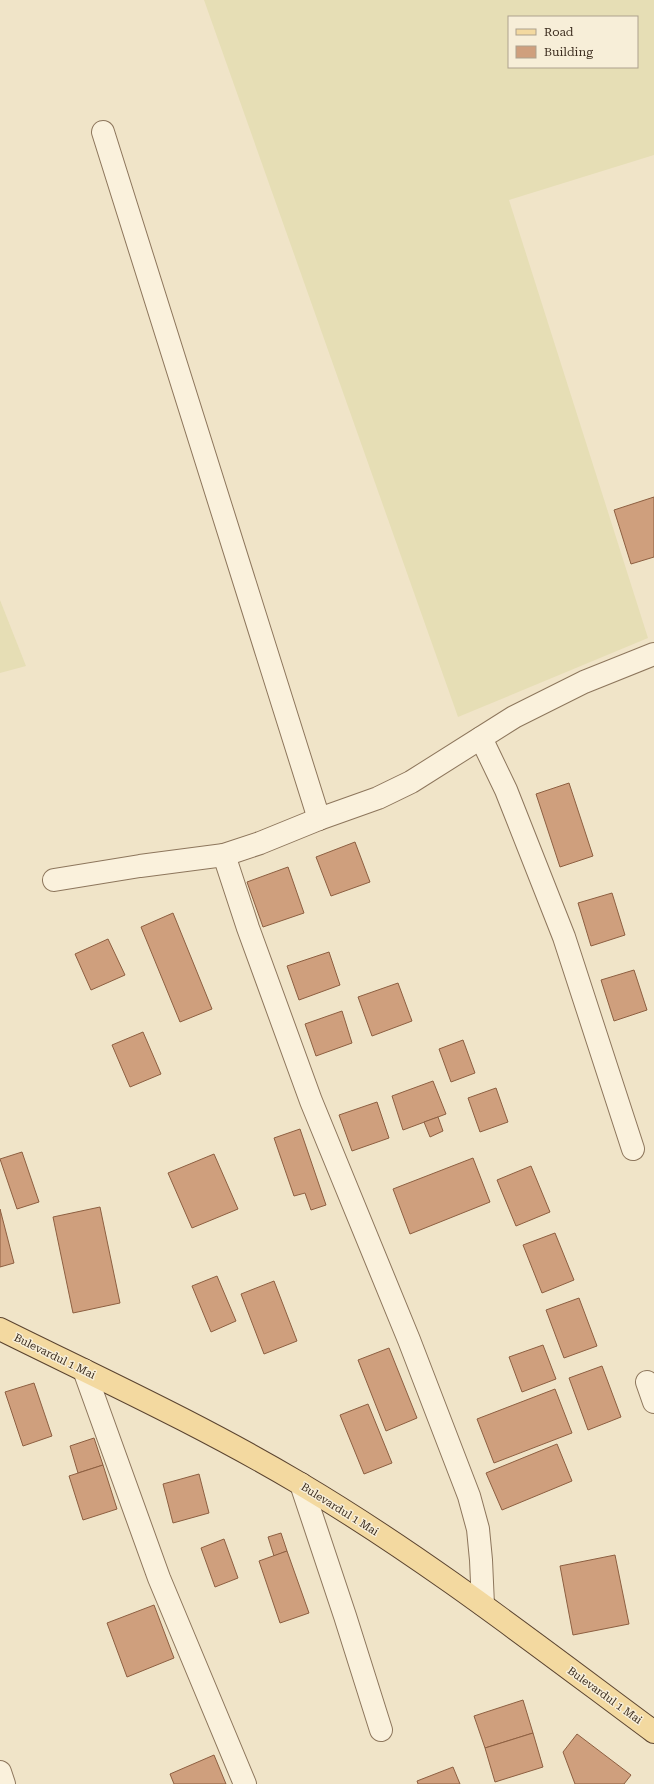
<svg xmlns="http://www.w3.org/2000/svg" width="654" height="1784" viewBox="0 0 654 1784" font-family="'Roboto Serif',serif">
	<rect width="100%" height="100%" fill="#f0e4c8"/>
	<!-- farmland -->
	<g fill="#e6deb5" fill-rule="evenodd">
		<path d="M 204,0 L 654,0 L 654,155 L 509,200 L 648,638 L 458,717 ZM 509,17 L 637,17 L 637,67 L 509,67 Z"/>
		<polygon points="0,600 26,666 0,673"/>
	</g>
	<!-- building -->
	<g fill="#cf9f7d" stroke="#8d5f41">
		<polygon points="654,497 654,557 631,564 614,510"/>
		<polygon points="569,783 593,856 560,867 536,794"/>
		<polygon points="355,842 370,882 331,896 316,857"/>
		<polygon points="288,867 304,913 263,927 247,882"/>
		<polygon points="612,893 625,935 591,946 578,903"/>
		<polygon points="173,913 212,1009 180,1022 141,927"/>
		<polygon points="108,939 125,975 91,990 75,954"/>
		<polygon points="329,952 340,985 299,1000 287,966"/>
		<polygon points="634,970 647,1010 614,1021 601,980"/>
		<polygon points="398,983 412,1021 372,1036 358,997"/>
		<polygon points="342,1011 352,1043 316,1056 305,1024"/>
		<polygon points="143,1032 161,1074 130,1087 112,1045"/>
		<polygon points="463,1040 475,1073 451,1082 439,1049"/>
		<polygon points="433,1081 446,1114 403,1130 392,1096"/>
		<polygon points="496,1088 508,1122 480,1132 468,1098"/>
		<polygon points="377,1102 389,1138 352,1151 339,1115"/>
		<polygon points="438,1117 443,1131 430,1137 424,1122"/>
		<polygon points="300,1129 326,1205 311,1210 305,1193 294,1196 274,1138"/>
		<polygon points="22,1152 39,1202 17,1209 0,1159"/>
		<polygon points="214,1154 238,1209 192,1228 168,1173"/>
		<polygon points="473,1158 490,1202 410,1234 393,1189"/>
		<polygon points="531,1166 550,1212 516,1226 497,1180"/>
		<polygon points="100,1207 120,1303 73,1313 53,1217"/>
		<polygon points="0,1209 14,1263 0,1267"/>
		<polygon points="555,1233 574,1280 542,1293 523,1245"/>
		<polygon points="217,1276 236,1321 211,1332 192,1286"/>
		<polygon points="274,1281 297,1341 264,1354 241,1294"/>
		<polygon points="579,1298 597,1346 564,1358 546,1310"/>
		<polygon points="543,1345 556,1379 522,1392 509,1357"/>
		<polygon points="389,1348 417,1418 386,1431 358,1360"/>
		<polygon points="602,1366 621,1417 588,1430 569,1378"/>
		<polygon points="34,1383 52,1436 23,1446 5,1392"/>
		<polygon points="555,1389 572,1433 494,1463 477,1419"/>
		<polygon points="368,1404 392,1463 364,1474 340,1415"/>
		<polygon points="94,1438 103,1465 78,1473 70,1446"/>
		<polygon points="557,1444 572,1481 502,1510 486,1473"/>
		<polygon points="103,1465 117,1509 83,1520 69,1476"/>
		<polygon points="199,1474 209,1513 173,1523 163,1484"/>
		<polygon points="281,1533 287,1551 274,1556 268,1537"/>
		<polygon points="224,1539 238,1578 215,1587 201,1548"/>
		<polygon points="287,1551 309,1613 280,1623 259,1561"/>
		<polygon points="615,1555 629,1624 573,1635 560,1566"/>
		<polygon points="154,1605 174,1658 127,1677 107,1623"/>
		<polygon points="523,1700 533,1733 485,1748 474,1716"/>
		<polygon points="533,1733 543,1767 495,1782 485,1748"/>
		<polygon points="577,1734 631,1775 624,1784 575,1784 563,1752"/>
		<polygon points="214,1755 226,1784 174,1784 170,1774"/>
		<polygon points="453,1767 460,1784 418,1784 417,1781"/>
	</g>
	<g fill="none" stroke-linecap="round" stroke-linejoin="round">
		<defs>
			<g id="minor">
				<polyline points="103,132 319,819"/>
				<polyline points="481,738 506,790 564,937 633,1149"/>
				<polyline points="224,855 248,928 311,1101 409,1340 469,1496 478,1529 481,1560 483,1605"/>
				<polyline points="54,880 140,866 224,855 260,843 319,819 378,798 411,782 514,717 584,682 654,654"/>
				<polyline points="84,1370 159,1578 245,1784"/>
				<polyline points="647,1382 654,1402"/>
				<polyline points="301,1484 345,1616 381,1730"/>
				<polyline points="0,1772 4,1784"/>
			</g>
			<path id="major" d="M 0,1329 C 101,1379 203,1426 299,1483 C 424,1557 538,1646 654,1732"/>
		</defs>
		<!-- minor casing -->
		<use href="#minor" stroke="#8d765c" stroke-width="24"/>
		<!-- major casing -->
		<use href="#major" stroke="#5b4430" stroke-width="24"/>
		<!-- minor -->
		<use href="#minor" stroke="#faf1dc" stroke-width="22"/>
		<!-- major -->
		<use href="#major" stroke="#f3d9a0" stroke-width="22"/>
	</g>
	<g text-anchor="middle" stroke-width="3" stroke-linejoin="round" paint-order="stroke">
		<!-- street labels -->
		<g font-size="11" fill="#3d2e20" stroke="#f7eed8">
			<text transform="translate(55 1356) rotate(26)" y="4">Bulevardul 1 Mai</text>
			<text transform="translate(340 1509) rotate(32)" y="4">Bulevardul 1 Mai</text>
			<text transform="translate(605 1695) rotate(36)" y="4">Bulevardul 1 Mai</text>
		</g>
	</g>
	<!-- legend -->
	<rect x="508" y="16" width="130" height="52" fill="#f7eed8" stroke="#ada18e"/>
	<rect x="516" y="29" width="20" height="6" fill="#f3d9a0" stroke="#ada18e"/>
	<text x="544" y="36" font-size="12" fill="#3d2e20">Road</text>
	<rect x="516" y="46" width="20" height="12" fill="#cf9f7d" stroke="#ada18e"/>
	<text x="544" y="56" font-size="12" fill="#3d2e20">Building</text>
</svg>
